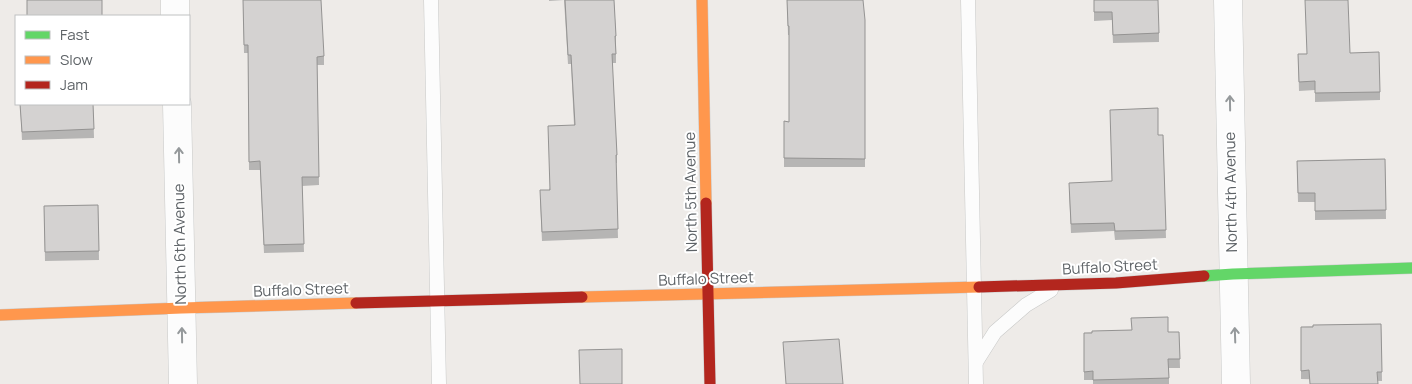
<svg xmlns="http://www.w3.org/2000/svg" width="1412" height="384" viewBox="0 0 1412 384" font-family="Manrope,sans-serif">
	<rect width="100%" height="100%" fill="#eeebe8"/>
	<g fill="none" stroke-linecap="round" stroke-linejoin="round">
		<defs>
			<g id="lane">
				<polyline points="431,0 439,384"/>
				<polyline points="968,0 976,384"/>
				<polyline points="976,362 995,332 1026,305 1051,290"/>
			</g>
			<g id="street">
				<polyline points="175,0 175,16"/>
				<polyline points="1228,0 1236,384"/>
				<polyline points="177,104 183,384"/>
			</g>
			<polyline id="fast" points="1204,276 1233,274 1412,268"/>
			<g id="slow">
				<polyline points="702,0 706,203"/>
				<polyline points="582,297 979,287"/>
				<polyline points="0,315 182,308 356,303"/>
			</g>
			<g id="jam">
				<polyline points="706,203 710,384"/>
				<polyline points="979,287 1116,283 1204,276"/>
				<polyline points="356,303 582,297"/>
			</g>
		</defs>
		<!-- lane casing -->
		<use href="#lane" stroke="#c8c9c8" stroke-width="15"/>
		<!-- street casing -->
		<use href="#street" stroke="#c8c9c8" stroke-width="29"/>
		<!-- fast casing -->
		<use href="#fast" stroke="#cacaca" stroke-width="12"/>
		<!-- slow casing -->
		<use href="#slow" stroke="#cacaca" stroke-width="12"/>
		<!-- jam casing -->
		<use href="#jam" stroke="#cacaca" stroke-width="12"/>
		<!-- lane -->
		<use href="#lane" stroke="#fcfcfc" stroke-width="14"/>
		<!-- street -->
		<use href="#street" stroke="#fcfcfc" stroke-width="28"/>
		<!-- fast -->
		<use href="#fast" stroke="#63d668" stroke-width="11"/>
		<!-- slow -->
		<use href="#slow" stroke="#ff974d" stroke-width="11"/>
		<!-- jam -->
		<use href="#jam" stroke="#b3261e" stroke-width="11"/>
	</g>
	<!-- wall -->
	<g fill="#b6b5b4">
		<polygon points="243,0 324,56 324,65 317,65 319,185 302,186 304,252 264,253 260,170 249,170 248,53 244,53"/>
		<polygon points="549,0 614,0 616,36 616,63 612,63 617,155 617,163 616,163 618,238 542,241 540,199 549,190 574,125 571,64 568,64 564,0 549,1"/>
		<polygon points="787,0 865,20 865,167 784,167 784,121 789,122 789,35 788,35"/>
		<polygon points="1094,0 1159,33 1159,42 1113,43 1112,20 1094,21"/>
		<polygon points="1350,53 1380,92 1380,100 1315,102 1315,90 1299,91 1298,54"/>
		<polygon points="20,104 93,104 94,138 22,140"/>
		<polygon points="1158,135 1163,135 1166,238 1115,240 1114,231 1071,233 1069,191 1112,181"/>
		<polygon points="1385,159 1386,219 1315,220 1315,202 1298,202 1297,161"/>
		<polygon points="98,205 99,260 45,261 44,206"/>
		<polygon points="1131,318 1168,332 1179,332 1180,368 1169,368 1169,384 1093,384 1093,380 1084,380 1084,333 1132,330"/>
		<polygon points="1381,324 1382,381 1301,379 1301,327"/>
	</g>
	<!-- building -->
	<g fill="#d4d2d1" stroke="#949392">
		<rect x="27" y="0" width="75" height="16"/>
		<polygon points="243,0 321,0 324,56 317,57 319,177 302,177 304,244 264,245 260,161 249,162 248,45 244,45"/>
		<polygon points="565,0 614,0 616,36 615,36 616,54 612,54 617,155 616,155 618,229 542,232 540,190 550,190 548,126 575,125 571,55 568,55"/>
		<polygon points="787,0 863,0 865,20 865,159 784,158 784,121 789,122 789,26 788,26"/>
		<polygon points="1094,0 1158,0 1159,33 1113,35 1112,12 1094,12"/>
		<polygon points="1305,0 1348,0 1350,53 1379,52 1380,92 1315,93 1315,81 1299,82 1298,54 1307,54"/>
		<polygon points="20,104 93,104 94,129 22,132"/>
		<polygon points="1158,108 1158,135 1163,135 1166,230 1115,231 1114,223 1071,224 1069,183 1112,181 1110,110"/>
		<polygon points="1385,159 1386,210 1315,211 1315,193 1298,193 1297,161"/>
		<polygon points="98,205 99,251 45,252 44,206"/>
		<polygon points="1168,317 1168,332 1179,332 1180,359 1168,359 1169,378 1093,380 1093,371 1084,372 1084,333 1092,333 1092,331 1132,330 1131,318"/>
		<polygon points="1381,324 1382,372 1377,372 1378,384 1310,384 1309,370 1301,371 1301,327 1313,327 1313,325"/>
		<polygon points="839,339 843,384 786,384 783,342"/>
		<polygon points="622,349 622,384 580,384 579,350"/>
	</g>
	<!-- one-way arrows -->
	<defs><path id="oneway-shaft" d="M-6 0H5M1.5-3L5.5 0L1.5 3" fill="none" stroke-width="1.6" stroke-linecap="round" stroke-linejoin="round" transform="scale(1.25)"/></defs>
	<g stroke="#95999b">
		<use href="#oneway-shaft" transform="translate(1230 103) rotate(-91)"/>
		<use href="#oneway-shaft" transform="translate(179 155) rotate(-91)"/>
		<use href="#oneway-shaft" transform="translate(182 335) rotate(-91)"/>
		<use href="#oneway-shaft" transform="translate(1235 335) rotate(-92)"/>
	</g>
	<g text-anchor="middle" stroke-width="4" stroke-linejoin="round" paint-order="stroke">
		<!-- street labels -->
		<g font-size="15" fill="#5e6367" stroke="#fff">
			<text transform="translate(691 192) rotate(-91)" y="5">North 5th Avenue</text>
			<text transform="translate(1231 192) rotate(-91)" y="5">North 4th Avenue</text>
			<text transform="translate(180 244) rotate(-91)" y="5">North 6th Avenue</text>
			<text transform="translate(1110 267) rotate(-3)" y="5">Buffalo Street</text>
			<text transform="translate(706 279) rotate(-2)" y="5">Buffalo Street</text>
			<text transform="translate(301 290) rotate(-2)" y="5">Buffalo Street</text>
		</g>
	</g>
	<!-- legend -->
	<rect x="15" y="15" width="175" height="90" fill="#ffffff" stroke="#bfc1c2"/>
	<rect x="25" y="31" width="25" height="8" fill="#63d668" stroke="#bfc1c2"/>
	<text x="60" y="40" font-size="15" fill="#5e6367">Fast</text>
	<rect x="25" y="56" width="25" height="8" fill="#ff974d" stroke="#bfc1c2"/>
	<text x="60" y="65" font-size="15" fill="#5e6367">Slow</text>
	<rect x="25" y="81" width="25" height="8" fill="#b3261e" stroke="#bfc1c2"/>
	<text x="60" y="90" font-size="15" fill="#5e6367">Jam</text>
</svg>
